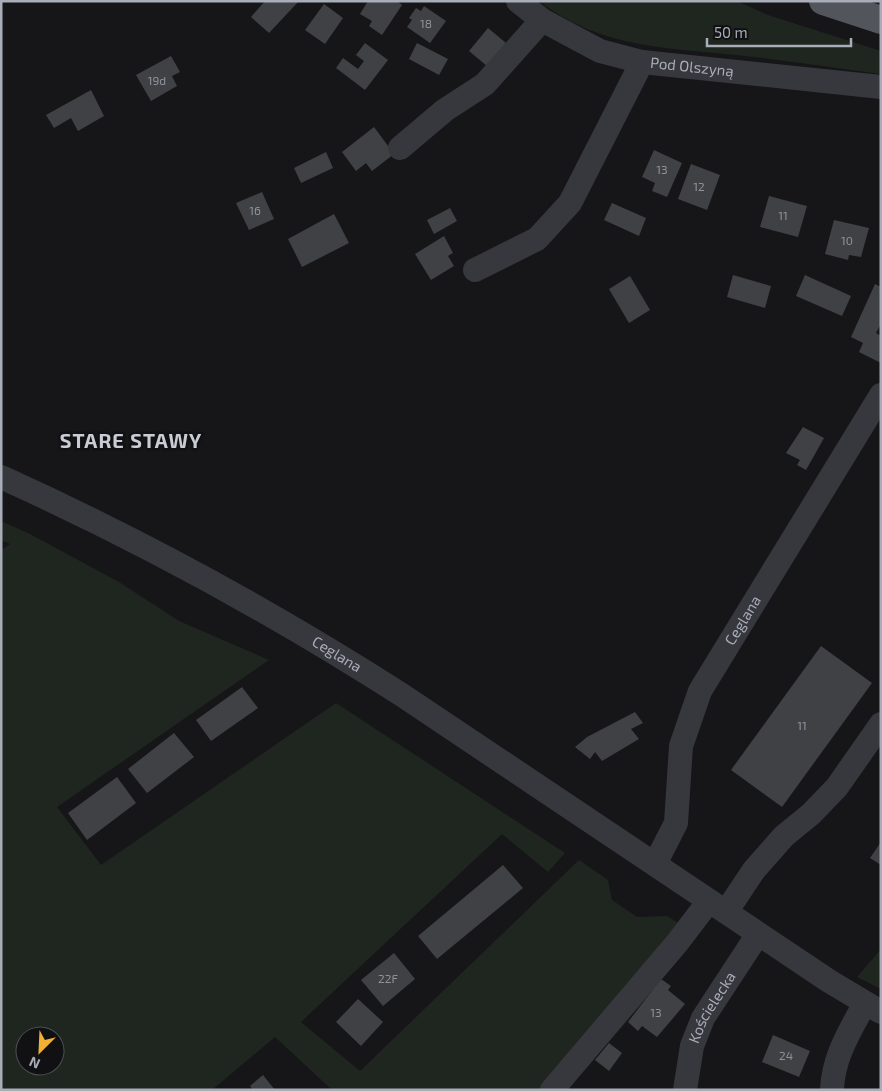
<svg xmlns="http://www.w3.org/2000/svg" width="882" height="1091" viewBox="0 0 882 1091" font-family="'Exo 2',sans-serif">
	<rect width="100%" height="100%" fill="#161618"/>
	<!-- green -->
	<g fill="#1e261f" fill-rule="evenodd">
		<path d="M 539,1 L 737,1 L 768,15 L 881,51 L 881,74 C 835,68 790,61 745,56 C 670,48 601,49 539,1 Z"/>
		<path d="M 1,521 L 30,534 L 119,582 L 179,621 L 269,660 L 57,807 L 101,865 L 336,703 L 565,853 L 548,872 L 502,834 L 301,1022 L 360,1071 L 579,860 L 608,880 L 612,900 L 637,917 L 667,916 L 683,926 L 541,1090 L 332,1090 L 275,1037 L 212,1090 L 1,1090 L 1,550 L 10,544 L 1,540 ZM 25,1036 L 55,1036 L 55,1066 L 25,1066 Z"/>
		<polygon points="881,949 881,989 857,977"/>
	</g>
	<!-- building -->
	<g fill="#404145">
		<polygon points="265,1 299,1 269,33 251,17"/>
		<polygon points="368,1 397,1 402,5 382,35 369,26 372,21 360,14"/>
		<polygon points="324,4 343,18 325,44 305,30"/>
		<polygon points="424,6 446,21 430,43 407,27 412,20 409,18 416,8 421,11"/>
		<polygon points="488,28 506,43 487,66 469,51"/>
		<polygon points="365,43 388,60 365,90 336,68 343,58 358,69 364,61 356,55"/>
		<polygon points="417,43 448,59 439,75 409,59"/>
		<polygon points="171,56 180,72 172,76 177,86 151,101 136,75"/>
		<polygon points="91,90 104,116 78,131 71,118 54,128 46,115"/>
		<polygon points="374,127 394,154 372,171 366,163 356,171 342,152"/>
		<polygon points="654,150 682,163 667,197 652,191 655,183 642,177"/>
		<polygon points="326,152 333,168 301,183 294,168"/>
		<polygon points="691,164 720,175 707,210 678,199"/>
		<polygon points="262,192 274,219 249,230 236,203"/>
		<polygon points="769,196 807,206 798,237 760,227"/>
		<polygon points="612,203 646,218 639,236 604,220"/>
		<polygon points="450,208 457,221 434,234 427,220"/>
		<polygon points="334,214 349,243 302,267 288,239"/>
		<polygon points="834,220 869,228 861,257 849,255 848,260 825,254"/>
		<polygon points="444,236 453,253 448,256 454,266 431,280 415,254"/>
		<polygon points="733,275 771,286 765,308 727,297"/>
		<polygon points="805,275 851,296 842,316 796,296"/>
		<polygon points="630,276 650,310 629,323 609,289"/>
		<polygon points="875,284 881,287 881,324 876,333 881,336 881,363 859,352 863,343 851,337"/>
		<polygon points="803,427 824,438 806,470 797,465 800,460 786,453"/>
		<polygon points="821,646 872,683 782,807 731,770"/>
		<polygon points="242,687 258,708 211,741 196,720"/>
		<polygon points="635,712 643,723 631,729 639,739 602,761 595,752 590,759 575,747 587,737"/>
		<polygon points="174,733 194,757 147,793 128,769"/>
		<polygon points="117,777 136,803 87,840 68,813"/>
		<polygon points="881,842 881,865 870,858"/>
		<polygon points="503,865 523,888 437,959 418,936"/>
		<polygon points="394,953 415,979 383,1006 361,980"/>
		<polygon points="661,979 671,986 668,990 685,1004 657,1037 642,1026 638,1031 628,1022"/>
		<polygon points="358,999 383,1022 361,1046 336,1022"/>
		<polygon points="773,1035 810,1051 799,1077 762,1062"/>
		<polygon points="609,1043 622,1053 609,1071 595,1060"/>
		<polygon points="263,1075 275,1090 253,1090 250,1086"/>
	</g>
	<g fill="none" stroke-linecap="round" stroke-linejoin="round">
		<!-- minor -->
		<g stroke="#37383d" stroke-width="24">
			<path id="s1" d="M 518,1 L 542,20 L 600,51 L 642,62 L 881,87"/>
			<polyline points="400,148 445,110 485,84 542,20"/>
			<polyline points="475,270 537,239 570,203 642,62"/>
			<path id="s2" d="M 1,477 C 140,540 274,613 402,695 L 829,981 L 881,1012"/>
			<path id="s3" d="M 655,864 L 676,823 L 681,746 L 700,691 L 881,395"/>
			<polyline points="726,912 754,870 784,836 811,814 837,787 881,724"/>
			<polyline points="552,1090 677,943 709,901"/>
			<path id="s4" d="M 685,1090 L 692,1046 L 703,1018 L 758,934"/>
			<path d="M 832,1090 C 833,1057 850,1031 865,1003"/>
		</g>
		<!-- major -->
		<polyline stroke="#53555c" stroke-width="28" points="823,1 881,20"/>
	</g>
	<g text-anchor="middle" stroke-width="5" stroke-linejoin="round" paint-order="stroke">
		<!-- number labels -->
		<g font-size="12" fill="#8e929b">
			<text x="426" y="28">18</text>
			<text x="157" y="85">19d</text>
			<text x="662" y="174">13</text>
			<text x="699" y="191">12</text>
			<text x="255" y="215">16</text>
			<text x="783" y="220">11</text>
			<text x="847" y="245">10</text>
			<text x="802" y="730">11</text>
			<text x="388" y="983">22F</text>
			<text x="656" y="1017">13</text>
			<text x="786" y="1060">24</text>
		</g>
		<!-- street labels -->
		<g font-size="15" fill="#a8adb8" stroke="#111113">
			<text dy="5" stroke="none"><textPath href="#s1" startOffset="190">Pod Olszyną</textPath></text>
			<text dy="5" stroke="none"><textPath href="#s3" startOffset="264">Ceglana</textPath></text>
			<text dy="5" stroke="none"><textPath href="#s2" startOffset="380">Ceglana</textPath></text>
			<text dy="5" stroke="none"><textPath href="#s4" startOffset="88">Kościelecka</textPath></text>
		</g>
		<!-- district labels -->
		<g font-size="20" font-weight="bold" letter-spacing="1" fill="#c9ccd4" stroke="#111113">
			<text x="131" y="448">STARE STAWY</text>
		</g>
	</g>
	<!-- border -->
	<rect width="882" height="1091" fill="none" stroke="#a8adb8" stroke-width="5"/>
	<!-- north arrow -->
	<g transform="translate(40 1051) rotate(204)"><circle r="24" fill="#111113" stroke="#4d4f55"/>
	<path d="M0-4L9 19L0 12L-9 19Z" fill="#f2b134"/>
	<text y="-8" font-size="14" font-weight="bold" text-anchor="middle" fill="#a8adb8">N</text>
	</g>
	<!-- scale -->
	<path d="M707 38v8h144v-8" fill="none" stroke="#a8adb8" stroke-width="2.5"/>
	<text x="714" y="38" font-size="15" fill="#a8adb8" stroke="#111113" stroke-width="4" paint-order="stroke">50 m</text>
</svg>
